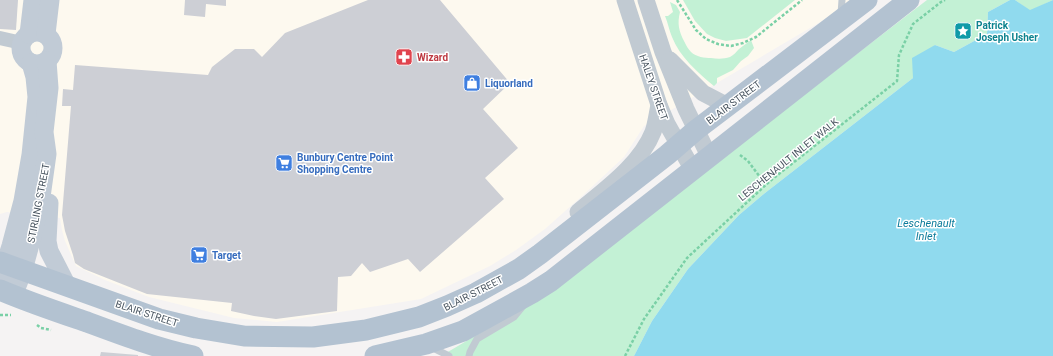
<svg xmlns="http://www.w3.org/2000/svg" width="1053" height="356" viewBox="0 0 1053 356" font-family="Roboto,sans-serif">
	<rect width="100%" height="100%" fill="#f5f3f3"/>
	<!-- commercial -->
	<polygon fill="#fdf9ef" points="0,0 850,0 827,18 644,126 624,157 582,196 545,229 516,250 490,266 421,299 277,322 234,318 149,297 105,280 76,266 65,241 62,230 60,218 7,212 0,214"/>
	<!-- green -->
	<g fill="#c3f1d5">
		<polygon points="683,0 795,0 747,38 726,41 715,38 707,34 695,21"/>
		<polygon points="927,0 1010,0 988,12 987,34 954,52 935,45 913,78 765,193 739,215 688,269 652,321 634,356 441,356 541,297"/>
		<polygon points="1015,0 1053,0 1030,11"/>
		<path d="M 670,2 L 676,5 L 680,12 C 677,24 679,31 684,41 C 686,45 688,49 691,52 C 696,57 705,58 711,58 C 718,59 724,59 730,57 C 734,55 736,52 739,49 C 743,46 747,43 751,40 L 754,48 L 748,56 L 741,61 L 733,70 L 717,78 L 717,83 L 714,86 C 697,72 680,57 672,37 C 669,30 668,23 665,16 L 668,16 L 673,12 Z"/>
	</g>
	<!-- water -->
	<polygon fill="#90daee" points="1010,0 1015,0 1030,10 1053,0 1053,356 634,356 652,321 688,269 739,215 765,193 913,78 912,58 935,45 954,52 987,34 988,12"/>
	<!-- building -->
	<g fill="#cdcfd5">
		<polygon points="0,0 18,0 16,30 0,29"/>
		<polygon points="185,0 226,0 226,6 206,4 205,17 184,15"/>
		<polygon points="368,0 440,0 510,83 483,109 518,148 485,178 504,199 420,272 408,259 370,272 362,263 351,276 338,277 337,311 276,319 254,316 231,311 232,303 147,294 84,269 75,263 73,255 65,231 62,215 71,106 62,106 63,89 73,90 75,65 208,75 212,67 235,49 254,49 262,57 285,33"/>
		<polygon points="101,352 138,355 138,356 100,356"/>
	</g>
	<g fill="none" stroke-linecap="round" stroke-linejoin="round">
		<!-- path -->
		<g stroke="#7ad0a6" stroke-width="2.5" stroke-dasharray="3 2" stroke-linecap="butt">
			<polyline points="677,0 696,30 706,39 718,44 731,46 743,43 756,37 802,0"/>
			<polyline points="740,155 748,161 766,185"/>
			<polyline points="0,315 11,315"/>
			<polyline points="37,325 41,328 51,330"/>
			<polyline points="625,356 644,319 687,258 770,181 897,81 899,55 913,24 941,2 945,0"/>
		</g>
		<!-- service -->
		<g stroke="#c1cad2" stroke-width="7">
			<polyline points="841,14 842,0"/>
			<polyline points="431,347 449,356"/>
			<polyline points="469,356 470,352 477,339 514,317 523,306"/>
		</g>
		<!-- minor -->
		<polyline stroke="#c1cad2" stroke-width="14" points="0,38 22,43"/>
		<!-- tertiary -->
		<g stroke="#c1cad2" stroke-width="17">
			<polyline points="625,0 659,105 667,124 693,170"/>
			<polyline points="646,0 663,52 686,109 709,156"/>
			<polyline points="670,60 703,93 728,106"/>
			<path d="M 578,212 C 604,190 640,165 653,132 C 656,124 657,114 659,105"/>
		</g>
		<!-- secondary -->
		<g stroke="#c1cbd6" stroke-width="19">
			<circle cx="37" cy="48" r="16"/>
			<polyline points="29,34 33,0"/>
			<polyline points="46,34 50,0"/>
			<polyline points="49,203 47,241 49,251 67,286"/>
			<polyline points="0,281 11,246 23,201 31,155 37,97 35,77 31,63"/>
			<polyline points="13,296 23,270 32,237 41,197 47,154 44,132 49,88 47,61"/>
		</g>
		<!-- primary -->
		<g stroke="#b3c2d1" stroke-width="21">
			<polyline points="0,262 159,319 196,328 244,336 313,337 366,330 419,317 447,306 476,293 519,269 540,254 667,155 696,130 867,0"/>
			<path d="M 0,290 C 28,302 58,312 87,322 C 122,335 156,348 193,356"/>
			<polyline points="375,356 426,344 463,331 532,293 551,281 909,0"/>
		</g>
	</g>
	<!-- icons -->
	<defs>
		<symbol id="sight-square" viewBox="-11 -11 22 22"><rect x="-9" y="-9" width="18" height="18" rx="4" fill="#0f9aa8" stroke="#fff"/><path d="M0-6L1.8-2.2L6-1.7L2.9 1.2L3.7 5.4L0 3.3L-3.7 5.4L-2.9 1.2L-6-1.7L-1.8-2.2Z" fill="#fff"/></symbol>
		<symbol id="pharmacy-square" viewBox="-11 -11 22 22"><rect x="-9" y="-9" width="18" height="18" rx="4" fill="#e0444e" stroke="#fff"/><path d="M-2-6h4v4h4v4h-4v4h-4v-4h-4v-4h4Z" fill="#fff"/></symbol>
		<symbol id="shop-square" viewBox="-11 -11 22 22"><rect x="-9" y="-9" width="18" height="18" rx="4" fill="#3f7fe0" stroke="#fff"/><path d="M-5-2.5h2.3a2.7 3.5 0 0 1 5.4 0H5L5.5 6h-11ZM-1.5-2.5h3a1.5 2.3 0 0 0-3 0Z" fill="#fff"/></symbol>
		<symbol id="supermarket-square" viewBox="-11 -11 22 22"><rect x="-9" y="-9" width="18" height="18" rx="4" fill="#3f7fe0" stroke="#fff"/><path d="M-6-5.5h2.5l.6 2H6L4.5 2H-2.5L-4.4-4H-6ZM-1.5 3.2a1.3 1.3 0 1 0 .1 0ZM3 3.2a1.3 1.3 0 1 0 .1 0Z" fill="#fff"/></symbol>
	</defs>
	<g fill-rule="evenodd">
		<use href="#sight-square" x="953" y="21" width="20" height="20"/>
		<use href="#pharmacy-square" x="394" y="47" width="20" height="20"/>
		<use href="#shop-square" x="462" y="73" width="20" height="20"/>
		<use href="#supermarket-square" x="274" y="153" width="20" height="20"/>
		<use href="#supermarket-square" x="189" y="245" width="20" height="20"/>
	</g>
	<g text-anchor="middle" stroke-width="3" stroke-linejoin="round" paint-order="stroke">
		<!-- culture labels -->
		<g font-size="10" font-weight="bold" fill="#0d838f" stroke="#fff" text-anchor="start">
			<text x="976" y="29">Patrick<tspan x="976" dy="12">Joseph Usher</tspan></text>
		</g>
		<!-- health labels -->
		<g font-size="10" font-weight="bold" fill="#be3a42" stroke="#fff" text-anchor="start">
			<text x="417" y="61">Wizard</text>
		</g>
		<!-- shop labels -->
		<g font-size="10" font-weight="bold" fill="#366cbe" stroke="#fff" text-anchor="start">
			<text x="485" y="87">Liquorland</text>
			<text x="297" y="161">Bunbury Centre Point<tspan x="297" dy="12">Shopping Centre</tspan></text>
			<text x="212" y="259">Target</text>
		</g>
		<!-- street labels -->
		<g font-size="10" fill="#4a5661" stroke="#fff">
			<text transform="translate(654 87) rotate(71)" y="4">HALEY STREET</text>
			<text transform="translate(733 102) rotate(-37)" y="4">BLAIR STREET</text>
			<text transform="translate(788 159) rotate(-39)" y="4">LESCHENAULT INLET WALK</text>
			<text transform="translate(38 203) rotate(-79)" y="4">STIRLING STREET</text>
			<text transform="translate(473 293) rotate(-27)" y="4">BLAIR STREET</text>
			<text transform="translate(147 313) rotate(18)" y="4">BLAIR STREET</text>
		</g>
		<!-- water labels -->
		<g font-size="11" font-style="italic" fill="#0c7c9b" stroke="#fff">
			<text x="926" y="227">Leschenault<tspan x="926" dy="13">Inlet</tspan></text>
		</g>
	</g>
</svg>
